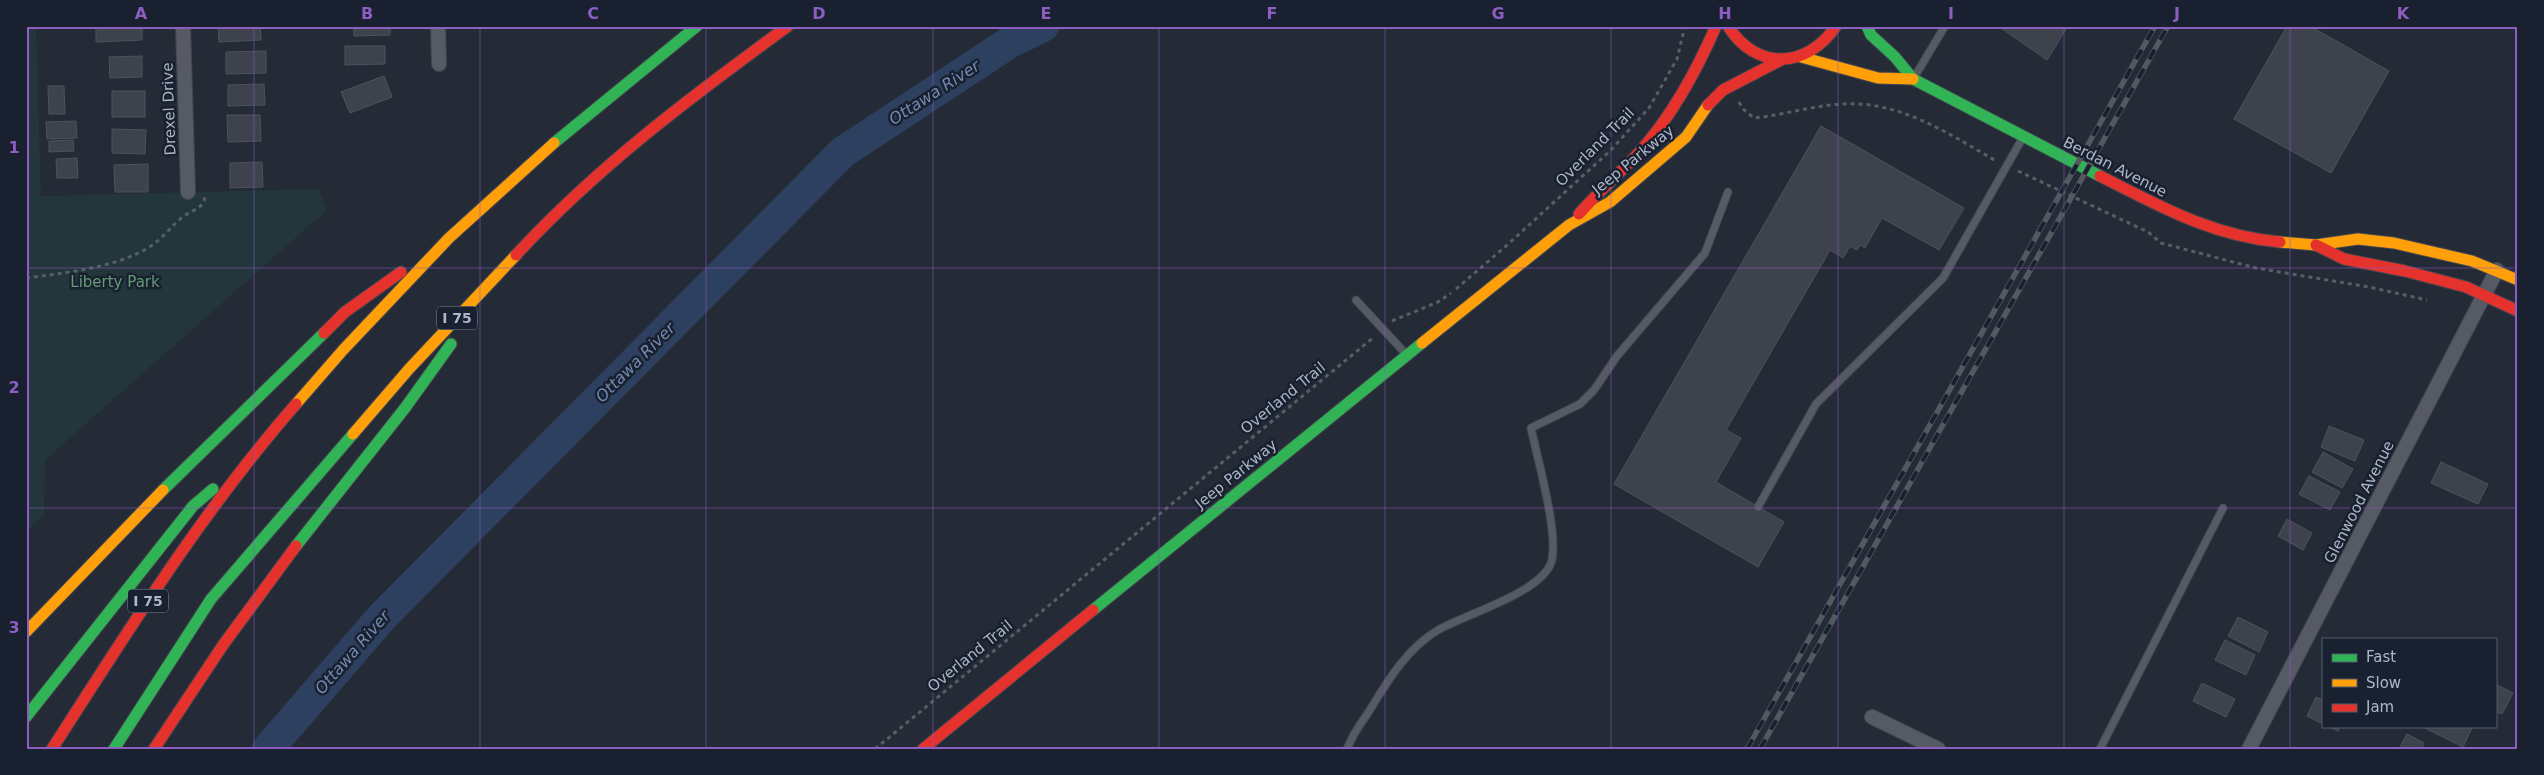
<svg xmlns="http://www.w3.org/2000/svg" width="2544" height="775" viewBox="0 0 2544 775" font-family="'DejaVu Sans',sans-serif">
	<rect width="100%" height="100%" fill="#252b36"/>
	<!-- green -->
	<polygon fill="#22363c" points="26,26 36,26 41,196 319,189 327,210 45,460 44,515 26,532"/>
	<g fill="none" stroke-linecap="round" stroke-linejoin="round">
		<!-- river -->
		<polyline stroke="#2e405f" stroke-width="32" points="268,749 381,618 843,152 1010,42 1043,26"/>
	</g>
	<!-- building -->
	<g fill="#3d424c" stroke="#4d535e">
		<polygon points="96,26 142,26 142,40 96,42"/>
		<polygon points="218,26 260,26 261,40 219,42"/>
		<polygon points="354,26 390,26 390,35 354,36"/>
		<rect x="492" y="26" width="24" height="2"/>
		<polygon points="1998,26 2068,26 2047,60"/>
		<polygon points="2287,26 2310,26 2389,71 2331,173 2234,119"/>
		<polygon points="345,46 385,46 385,64 345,65"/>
		<polygon points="266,51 266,73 226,74 226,52"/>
		<polygon points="142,56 142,77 110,78 109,57"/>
		<polygon points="384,76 392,97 350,113 341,92"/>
		<polygon points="264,84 265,105 228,106 228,85"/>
		<polygon points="48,86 64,86 65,114 49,114"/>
		<rect x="112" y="91" width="33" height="26"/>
		<polygon points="227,115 260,115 261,141 228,142"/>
		<polygon points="76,121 77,138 47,139 46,122"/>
		<polygon points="1821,126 1964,208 1939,250 1882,218 1865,248 1860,245 1857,250 1850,246 1843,258 1830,250 1726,430 1741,438 1716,482 1784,522 1758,567 1614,484"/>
		<polygon points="112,129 146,130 145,154 112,153"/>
		<polygon points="73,140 74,151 49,152 49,141"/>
		<polygon points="77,158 78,178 57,178 56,159"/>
		<polygon points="262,162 263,187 230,188 230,163"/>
		<polygon points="148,164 148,192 115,192 114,165"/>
		<polygon points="2329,426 2364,440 2355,461 2321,447"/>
		<polygon points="2323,452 2353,469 2342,488 2312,472"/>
		<polygon points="2441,462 2488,484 2478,504 2431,483"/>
		<polygon points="2309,476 2340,492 2330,510 2299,494"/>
		<polygon points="2287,519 2312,533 2303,550 2278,536"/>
		<polygon points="2238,617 2268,632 2259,652 2228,636"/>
		<polygon points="2225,640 2255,655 2246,675 2215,660"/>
		<polygon points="2202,683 2235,699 2226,717 2193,701"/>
		<polygon points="2495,684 2513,693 2502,714 2495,711"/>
		<polygon points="2316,697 2323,700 2323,724 2307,716"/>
		<polygon points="2327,726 2340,726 2338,731"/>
		<polygon points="2421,726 2473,726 2463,747"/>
		<polygon points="2407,734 2424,743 2421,749 2399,749"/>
	</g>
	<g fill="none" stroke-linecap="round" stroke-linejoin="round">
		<defs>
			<g id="lane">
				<polyline points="1915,76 1945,26"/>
				<polyline points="1356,300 1405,353"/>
				<polyline points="1758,507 1816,404 1943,278 2022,139"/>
				<path d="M 1347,749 C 1352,736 1360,724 1368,713 C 1387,682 1406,649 1438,630 C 1466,614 1540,593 1551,563 C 1560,537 1537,457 1531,428 L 1580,404 L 1594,390 L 1617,356 L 1705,253 L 1728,192"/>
				<polyline points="2100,749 2223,508"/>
			</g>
			<g id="street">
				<polyline points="183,26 188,192"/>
				<polyline points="438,26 439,64"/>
				<polyline points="1872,717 1938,749"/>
				<polyline points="2249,749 2497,270"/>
			</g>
			<g id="fast">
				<polyline points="1867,26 1871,35 1895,57 1913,79 2100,176"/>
				<polyline points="554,143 697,26"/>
				<polyline points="163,490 324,333"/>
				<polyline points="296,546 405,408 451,344"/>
				<polyline points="1093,610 1422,343"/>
				<polyline points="26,717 193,506 213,489"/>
				<polyline points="114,749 211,599 353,434"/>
			</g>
			<g id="slow">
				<polyline points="1801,57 1878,78 1913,79"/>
				<polyline points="2280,242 2316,245 2358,239 2394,243 2472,261 2518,280"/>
				<polyline points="1422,343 1569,225 1610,202 1686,137 1708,105"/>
				<polyline points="296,404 343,350 449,238 554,143"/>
				<polyline points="353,434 409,369 516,255"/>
				<polyline points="26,632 163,490"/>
			</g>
			<g id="jam">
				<path d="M 1728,26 C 1756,71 1807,69 1836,26"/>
				<polyline points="1708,105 1723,90 1781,60"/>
				<path d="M 2100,176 C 2159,206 2212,236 2280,242"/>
				<path d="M 1579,214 C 1599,191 1623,171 1643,148 C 1675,111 1697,70 1716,26"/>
				<polyline points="2316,245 2344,259 2405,271 2466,287 2518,311"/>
				<path d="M 516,255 C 597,167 692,96 788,26"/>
				<polyline points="324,333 345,312 401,272"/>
				<path d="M 52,749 C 128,631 203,510 296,404"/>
				<polyline points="154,749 223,645 296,546"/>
				<polyline points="923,749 1093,610"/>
			</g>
		</defs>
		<!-- lane casing -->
		<use href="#lane" stroke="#42464f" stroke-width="9"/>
		<!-- street casing -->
		<use href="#street" stroke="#42464f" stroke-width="16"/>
		<!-- fast casing -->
		<use href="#fast" stroke="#42464f" stroke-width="13"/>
		<!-- slow casing -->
		<use href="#slow" stroke="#42464f" stroke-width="13"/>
		<!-- jam casing -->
		<use href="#jam" stroke="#42464f" stroke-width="13"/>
		<!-- path -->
		<g stroke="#585e66" stroke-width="3" stroke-dasharray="4 4" stroke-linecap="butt">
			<path d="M 1739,102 L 1743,109 L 1754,118 C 1783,115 1812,106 1841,104 C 1898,100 1948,133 1996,161"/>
			<polyline points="2018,171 2148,232 2161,243 2256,268 2369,287 2427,300"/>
			<path d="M 26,278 C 64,273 113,268 146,249 C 162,240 171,226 184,216 C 194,209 206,208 205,193"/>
			<polyline points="1456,289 1506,246 1610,151 1649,108 1677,59 1685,26"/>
			<polyline points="1392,321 1438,302 1451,293"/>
			<polyline points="875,749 1374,337"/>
		</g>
		<!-- lane -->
		<use href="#lane" stroke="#565a64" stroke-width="7"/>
		<!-- street -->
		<use href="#street" stroke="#565a64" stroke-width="14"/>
		<!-- fast -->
		<use href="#fast" stroke="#30b455" stroke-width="11"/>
		<!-- slow -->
		<use href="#slow" stroke="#ff9f0a" stroke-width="11"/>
		<!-- jam -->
		<use href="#jam" stroke="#e5322d" stroke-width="11"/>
		<defs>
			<g id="rail">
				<polyline points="1747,749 2155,26"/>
				<polyline points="1760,749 2168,26"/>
			</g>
		</defs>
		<!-- rail casing -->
		<use href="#rail" stroke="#545961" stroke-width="5.5"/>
		<!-- rail -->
		<use href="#rail" stroke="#192130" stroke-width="4" stroke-dasharray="11" stroke-linecap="butt"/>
	</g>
	<!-- grid -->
	<path fill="none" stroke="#8d5dc2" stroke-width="1" stroke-opacity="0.55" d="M 254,26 L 254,749M 480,26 L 480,749M 706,26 L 706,749M 933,26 L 933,749M 1159,26 L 1159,749M 1385,26 L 1385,749M 1611,26 L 1611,749M 1838,26 L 1838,749M 2064,26 L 2064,749M 2290,26 L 2290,749M 26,268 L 2518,268M 26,508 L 2518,508"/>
	<g text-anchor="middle" stroke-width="5" stroke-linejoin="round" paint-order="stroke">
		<!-- shield labels -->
		<g fill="#192130" stroke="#818a9a" stroke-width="1">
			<rect x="437" y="306.5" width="40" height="23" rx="4"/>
			<rect x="128" y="589.5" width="40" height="23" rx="4"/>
		</g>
		<g font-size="14" font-weight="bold" fill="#aeb7c8">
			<text x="457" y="323">I 75</text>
			<text x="148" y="606">I 75</text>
		</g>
		<!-- street labels -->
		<g font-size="15" fill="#aeb7c8" stroke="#192130">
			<text transform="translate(169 109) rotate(-92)" y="5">Drexel Drive</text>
			<text transform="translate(1595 147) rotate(-45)" y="5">Overland Trail</text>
			<text transform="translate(1633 160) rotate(-39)" y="5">Jeep Parkway</text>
			<text transform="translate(2115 167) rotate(27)" y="5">Berdan Avenue</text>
			<text transform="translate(1283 398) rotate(-39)" y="5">Overland Trail</text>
			<text transform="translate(1236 474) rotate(-39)" y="5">Jeep Parkway</text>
			<text transform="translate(2359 502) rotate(-63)" y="5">Glenwood Avenue</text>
			<text transform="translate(970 656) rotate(-39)" y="5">Overland Trail</text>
		</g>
		<!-- park labels -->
		<g font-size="15" fill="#639b73" stroke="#192130">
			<text x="115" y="287">Liberty Park</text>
		</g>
		<!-- water labels -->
		<g font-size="16" font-style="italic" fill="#738bb3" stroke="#192130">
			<text transform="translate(934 92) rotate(-33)" y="6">Ottawa River</text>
			<text transform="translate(635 362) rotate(-45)" y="6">Ottawa River</text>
			<text transform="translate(352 652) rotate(-49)" y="6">Ottawa River</text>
		</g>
	</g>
	<!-- border -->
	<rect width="2544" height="775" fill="none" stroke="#192130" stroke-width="55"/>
	<!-- legend -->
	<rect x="2322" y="638" width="175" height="90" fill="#192130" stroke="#555d6d"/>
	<rect x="2332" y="654" width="25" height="8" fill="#30b455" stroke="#555d6d"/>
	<text x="2366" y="662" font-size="15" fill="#aeb7c8">Fast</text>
	<rect x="2332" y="679" width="25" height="8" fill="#ff9f0a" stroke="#555d6d"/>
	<text x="2366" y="688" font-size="15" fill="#aeb7c8">Slow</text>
	<rect x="2332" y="704" width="25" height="8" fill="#e5322d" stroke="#555d6d"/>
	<text x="2366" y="712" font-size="15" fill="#aeb7c8">Jam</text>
	<rect x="28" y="28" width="2488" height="720" fill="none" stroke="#8d5dc2" stroke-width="2"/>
	<g font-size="16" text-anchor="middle" font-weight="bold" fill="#8d5dc2">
		<text x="141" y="19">A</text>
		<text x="367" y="19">B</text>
		<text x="593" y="19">C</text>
		<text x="819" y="19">D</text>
		<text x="1046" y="19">E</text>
		<text x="1272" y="19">F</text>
		<text x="1498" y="19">G</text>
		<text x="1725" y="19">H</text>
		<text x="1951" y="19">I</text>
		<text x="2177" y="19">J</text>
		<text x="2403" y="19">K</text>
		<text x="14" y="153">1</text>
		<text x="14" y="393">2</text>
		<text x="14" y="633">3</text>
	</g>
</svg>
